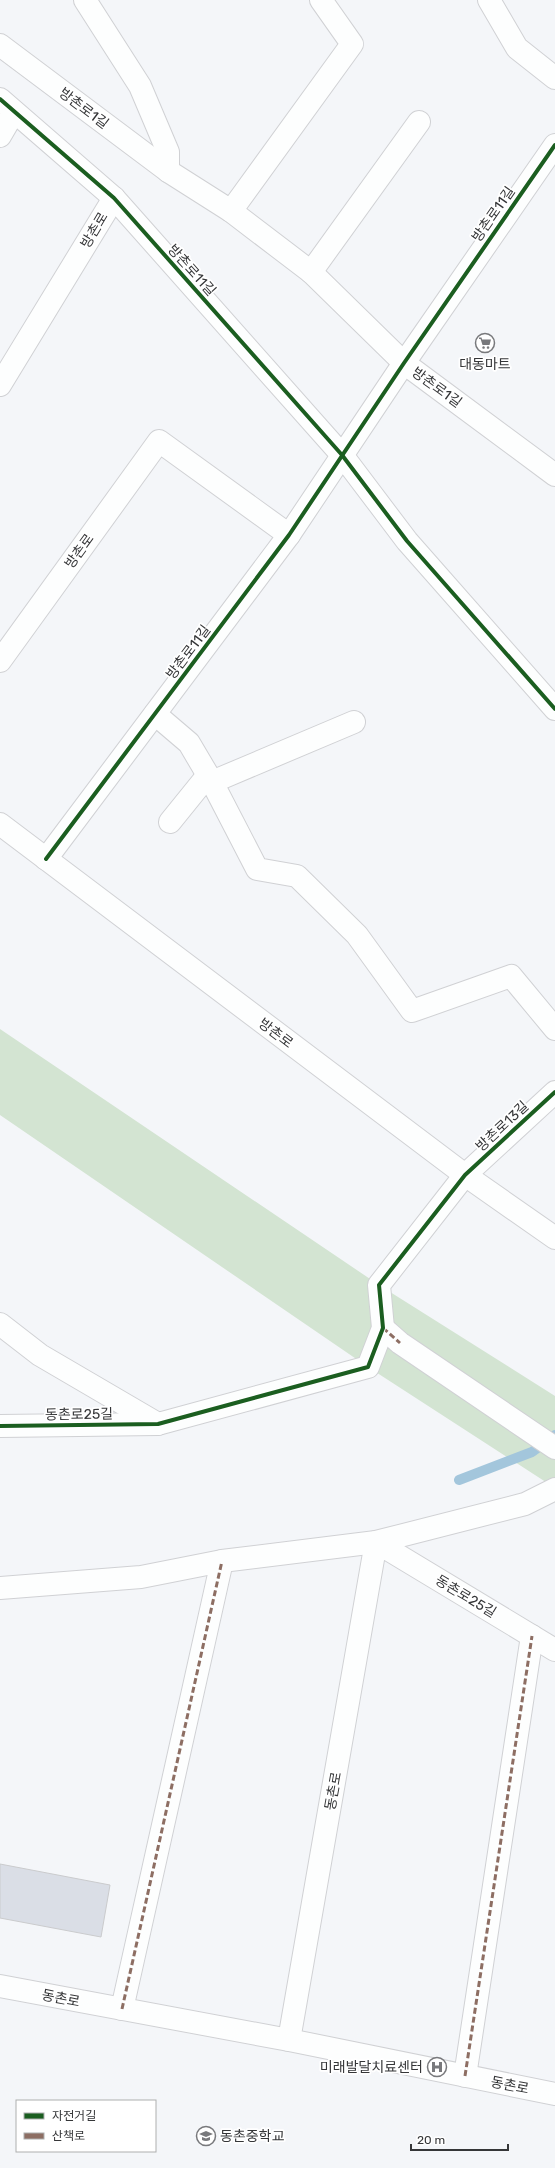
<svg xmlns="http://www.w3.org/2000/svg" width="555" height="2168" viewBox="0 0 555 2168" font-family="Rubik,'Noto Sans KR',sans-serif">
	<rect width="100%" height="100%" fill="#f4f6f9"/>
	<!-- green -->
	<polygon fill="#d3e4d2" points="0,1029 379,1285 555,1396 555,1488 368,1367 0,1115"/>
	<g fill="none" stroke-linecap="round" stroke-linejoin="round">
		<!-- stream -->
		<polyline stroke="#a3c6dc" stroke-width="10" points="459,1480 532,1452 555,1435"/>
	</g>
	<!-- building -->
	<polygon fill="#dadee6" stroke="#cacbcd" points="0,1864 110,1885 101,1937 0,1918"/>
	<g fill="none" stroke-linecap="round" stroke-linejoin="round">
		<defs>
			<g id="minor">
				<polyline points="85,0 140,86 168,152 168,171"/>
				<polyline points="489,0 517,48 555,78"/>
				<polyline points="0,45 168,171 231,211 311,272 404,363 555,475"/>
				<polyline points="0,99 114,198 342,455 407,541 555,709"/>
				<polyline points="0,136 14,112"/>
				<polyline points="231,211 352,44 321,0"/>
				<polyline points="311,272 419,122"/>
				<polyline points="0,385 114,198"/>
				<polyline points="0,661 159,441 289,535"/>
				<polyline points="155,714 189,743 212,782 257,869 297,876 357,935 412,1011 511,976 555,1029"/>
				<polyline points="212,782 354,722"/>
				<polyline points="170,822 208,775"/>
				<polyline points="0,824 465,1175 555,1238"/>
				<polyline points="46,859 289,535 404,363 555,145"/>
				<polyline points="0,1324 40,1355 158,1424"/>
				<polyline points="383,1328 400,1343 555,1448"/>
				<polyline points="0,1426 158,1424 368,1367 383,1328 379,1285 465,1175 555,1092"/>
				<polyline points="0,1588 141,1577 222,1561 376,1542 525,1504 555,1489"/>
				<polyline points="122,2009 222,1561"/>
				<polyline points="289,2040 376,1542 555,1650"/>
				<polyline points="465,2076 532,1636"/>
			</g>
			<polyline id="major" points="0,1986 289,2040 555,2094"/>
		</defs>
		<!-- minor casing -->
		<use href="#minor" stroke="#d0d1d4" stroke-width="24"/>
		<!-- major casing -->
		<use href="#major" stroke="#d0d1d4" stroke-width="24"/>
		<!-- minor -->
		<use href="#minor" stroke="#fdfefe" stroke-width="22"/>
		<!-- major -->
		<use href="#major" stroke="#fdfefe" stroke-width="22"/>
		<!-- quiet -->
		<g stroke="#8d6e63" stroke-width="3" stroke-dasharray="6 3" stroke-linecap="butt">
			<polyline points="383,1328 400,1343"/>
			<polyline points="122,2009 222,1561"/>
			<polyline points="465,2076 532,1636"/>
		</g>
		<defs>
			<g id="cycleway">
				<polyline points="0,99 114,198 342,455 407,541 555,709"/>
				<polyline points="46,859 289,535 404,363 555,145"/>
				<polyline points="0,1426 158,1424 368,1367 383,1328 379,1285 465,1175 555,1092"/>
			</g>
		</defs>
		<!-- cycleway casing -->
		<use href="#cycleway" stroke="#fff" stroke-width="6"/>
		<!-- cycleway -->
		<use href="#cycleway" stroke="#1b5e20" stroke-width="4"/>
	</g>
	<!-- icons -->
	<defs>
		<symbol id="supermarket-ring" viewBox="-11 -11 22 22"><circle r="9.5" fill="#fff" stroke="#78797c" stroke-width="1.5"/><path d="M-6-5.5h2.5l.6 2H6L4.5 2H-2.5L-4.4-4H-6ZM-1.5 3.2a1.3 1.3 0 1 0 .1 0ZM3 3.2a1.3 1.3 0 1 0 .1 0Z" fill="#78797c"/></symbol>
		<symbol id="hospital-ring" viewBox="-11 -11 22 22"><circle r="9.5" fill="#fff" stroke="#78797c" stroke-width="1.5"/><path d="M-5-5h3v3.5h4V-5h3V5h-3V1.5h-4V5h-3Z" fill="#78797c"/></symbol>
		<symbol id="school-ring" viewBox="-11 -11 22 22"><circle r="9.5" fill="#fff" stroke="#78797c" stroke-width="1.5"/><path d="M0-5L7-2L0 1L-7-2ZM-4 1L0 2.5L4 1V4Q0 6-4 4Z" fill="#78797c"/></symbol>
	</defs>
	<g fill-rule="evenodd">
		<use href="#supermarket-ring" x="474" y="332" width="22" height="22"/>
		<use href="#hospital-ring" x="426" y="2056" width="22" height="22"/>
		<use href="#school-ring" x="195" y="2125" width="22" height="22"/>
	</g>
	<g text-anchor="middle" stroke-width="3.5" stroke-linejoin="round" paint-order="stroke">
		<!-- street labels -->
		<g font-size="14" fill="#353638" stroke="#fff">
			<text transform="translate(84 108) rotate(37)" y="5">방촌로1길</text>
			<text transform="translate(493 214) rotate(-55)" y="5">방촌로11길</text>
			<text transform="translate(94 230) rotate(-59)" y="5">방촌로</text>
			<text transform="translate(192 270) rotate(48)" y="5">방촌로11길</text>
			<text transform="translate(437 387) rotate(36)" y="5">방촌로1길</text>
			<text transform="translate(79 551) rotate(-54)" y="5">방촌로</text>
			<text transform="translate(188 652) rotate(-53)" y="5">방촌로11길</text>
			<text transform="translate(276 1033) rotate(37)" y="5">방촌로</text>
			<text transform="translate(502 1126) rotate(-43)" y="5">방촌로13길</text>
			<text transform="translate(79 1414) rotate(-1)" y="5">동촌로25길</text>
			<text transform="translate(466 1596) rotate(31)" y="5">동촌로25길</text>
			<text transform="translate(333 1791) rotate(-80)" y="5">동촌로</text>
			<text transform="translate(61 1998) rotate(11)" y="5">동촌로</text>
			<text transform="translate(510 2085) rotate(11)" y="5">동촌로</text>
		</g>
		<!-- poi labels -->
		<g font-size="14" fill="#353638" stroke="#fff">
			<text x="485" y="369">대동마트</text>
			<text x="423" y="2072" text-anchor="end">미래발달치료센터</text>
			<text x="220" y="2141" text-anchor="start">동촌중학교</text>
		</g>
	</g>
	<!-- legend -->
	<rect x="16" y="2100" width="140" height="52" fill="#ffffff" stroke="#aeafaf"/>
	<rect x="24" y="2113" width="20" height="6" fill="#1b5e20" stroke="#aeafaf"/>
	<text x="52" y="2120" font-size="12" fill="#353638">자전거길</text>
	<rect x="24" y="2133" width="20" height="6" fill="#8d6e63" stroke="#aeafaf"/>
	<text x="52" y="2140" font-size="12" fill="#353638">산책로</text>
	<!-- scale -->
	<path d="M411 2144v6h97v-6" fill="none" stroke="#353638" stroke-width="2"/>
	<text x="417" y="2144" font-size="12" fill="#353638" stroke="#ffffff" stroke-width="3" paint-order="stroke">20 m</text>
</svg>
